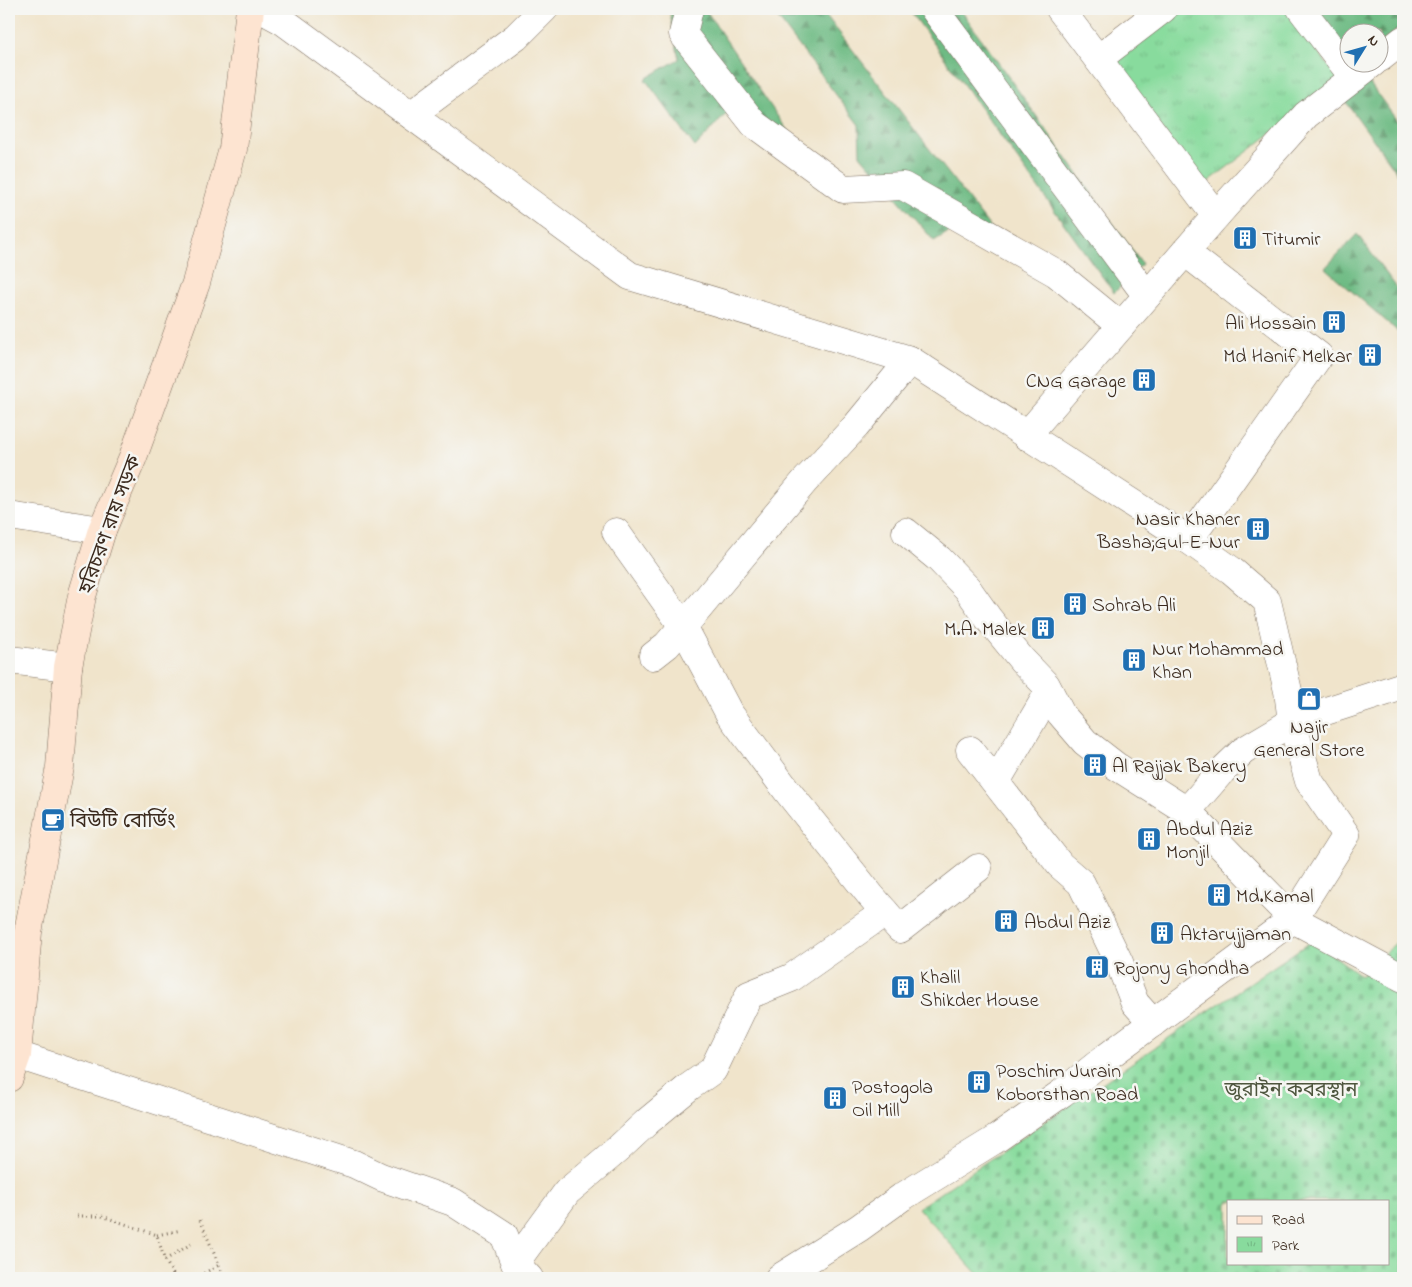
<svg xmlns="http://www.w3.org/2000/svg" width="1412" height="1287" viewBox="0 0 1412 1287" font-family="'Indie Flower','Noto Sans Bengali',sans-serif">
	<defs>
		<pattern id="forest-firs" width="22" height="20" patternUnits="userSpaceOnUse" patternTransform="scale(1.25)"><rect width="22" height="20" fill="#6ebb84"/><path d="M5 1l3.5 6h-7zM16 11l3.5 6h-7z" fill="#5c986b"/></pattern>
		<pattern id="cemetery-stones" width="16" height="16" patternUnits="userSpaceOnUse" patternTransform="scale(1.25)"><rect width="16" height="16" fill="#88db9d"/><path d="M2 7V4a2 2 0 0 1 4 0v3zM10 15v-3a2 2 0 0 1 4 0v3z" fill="#76bc87"/></pattern>
		<pattern id="park-tufts" width="24" height="20" patternUnits="userSpaceOnUse" patternTransform="scale(1.25)"><rect width="24" height="20" fill="#88db9d"/><path d="M3 7l-1-3M5 7V3M7 7l1-3M15 17l-1-3M17 17v-4M19 17l1-3" fill="none" stroke="#76bc87"/></pattern>
	</defs>
	<rect width="100%" height="100%" fill="#f6f6f2"/>
	<filter id="ink" filterUnits="userSpaceOnUse"><feTurbulence type="fractalNoise" baseFrequency=".02" numOctaves="2"/><feDisplacementMap in="SourceGraphic" scale="10" xChannelSelector="R" yChannelSelector="G"/><feConvolveMatrix kernelMatrix="1 2 1 2 8 2 1 2 1" color-interpolation-filters="sRGB"/></filter>
	<filter id="wash" filterUnits="userSpaceOnUse"><feTurbulence type="fractalNoise" baseFrequency=".0096" numOctaves="4" result="noise"/><feDisplacementMap in="SourceGraphic" scale="20" xChannelSelector="R" yChannelSelector="G"/><feGaussianBlur stdDeviation="1.12" result="paint"/><feColorMatrix in="noise" values="0 0 0 0 0 0 0 0 0 0 0 0 0 0 0 0 0 1.4 0 .05"/><feComposite in="paint" operator="in"/></filter>
	<g filter="url(#wash)">
		<rect width="100%" height="100%" fill="#f0e4cb"/>
		<!-- forest -->
		<g fill="url(#forest-firs)" stroke="#547251">
			<polygon points="669,9 705,9 795,142 728,112 695,147 645,79 679,59"/>
			<polygon points="771,9 821,9 1007,249 1000,257 960,225 934,241 860,155 859,125"/>
			<polygon points="909,9 960,9 1142,264 1114,293"/>
			<polygon points="1315,9 1403,9 1403,25 1380,44 1380,32 1350,32 1349,54"/>
			<polygon points="1368,81 1403,129 1403,181 1344,99"/>
			<polygon points="1357,234 1403,296 1403,336 1325,268"/>
		</g>
		<!-- cemetery -->
		<path fill="url(#cemetery-stones)" stroke="#62825e" fill-rule="evenodd" d="M 1403,936 L 1403,1278 L 981,1278 L 918,1208 L 1313,940 L 1361,976 ZM 1228,1201 L 1388,1201 L 1388,1263 L 1228,1263 Z"/>
		<!-- park -->
		<polygon fill="url(#park-tufts)" stroke="#62825e" points="1180,9 1285,9 1340,81 1204,185 1110,62"/>
	</g>
	<g filter="url(#ink)">
		<g fill="none" stroke-linecap="round" stroke-linejoin="round">
			<defs>
				<g id="street">
					<polyline points="261,9 283,21 630,276 910,360 1189,540 1231,570 1267,601 1288,691 1292,722 1309,781 1346,835 1293,919 1104,1059 1062,1093 996,1139 902,1197 859,1228 779,1278"/>
					<polyline points="689,9 683,34 754,124 843,189 903,186 1056,273 1121,326"/>
					<polyline points="934,9 1147,296"/>
					<polyline points="1060,9 1216,216"/>
					<polyline points="1301,9 1354,78"/>
					<polyline points="1380,58 1403,40"/>
					<polyline points="1098,59 1163,9"/>
					<polyline points="411,115 516,37 544,9"/>
					<polyline points="1185,252 1319,356 1189,540"/>
					<polyline points="1026,436 1216,216 1306,115 1374,62"/>
					<polyline points="9,516 102,530"/>
					<polyline points="616,532 683,626 729,713 788,792 871,896 900,929 978,868"/>
					<polyline points="906,532 939,559 967,588 988,618 1022,660 1046,685 1061,714 1085,742 1116,766 1187,811 1293,919 1403,978"/>
					<polyline points="653,656 667,645 698,609 804,482 856,426 910,360"/>
					<polyline points="9,660 68,667"/>
					<polyline points="970,750 1060,865 1081,883 1119,962 1135,1003 1153,1023"/>
					<polyline points="996,782 1049,692"/>
					<polyline points="1187,811 1219,774 1243,751 1292,722 1403,686"/>
					<polyline points="17,1055 354,1164 381,1177 453,1202 504,1235 515,1263 529,1278"/>
					<polyline points="515,1263 567,1192 618,1149 648,1121 689,1087 713,1070 749,995 791,978 885,912"/>
				</g>
				<polyline id="secondary" points="9,1078 17,1055 28,932 60,767 68,667 82,596 102,530 133,457 196,283 233,149 250,9"/>
			</defs>
			<!-- street casing -->
			<use href="#street" stroke="#7a6b5b" stroke-width="29"/>
			<!-- secondary casing -->
			<use href="#secondary" stroke="#7a6b5b" stroke-width="29"/>
			<!-- path -->
			<g stroke="#7a6b5b" stroke-width="3" stroke-dasharray="1 4" stroke-linecap="butt">
				<polyline points="77,1216 102,1216 157,1235 164,1258 175,1278"/>
				<polyline points="157,1235 181,1230"/>
				<polyline points="165,1260 191,1244"/>
				<polyline points="219,1265 224,1278"/>
				<polyline points="195,1278 219,1265 200,1220"/>
			</g>
			<!-- street -->
			<use href="#street" stroke="#fff" stroke-width="28"/>
			<!-- secondary -->
			<use href="#secondary" stroke="#fde4d1" stroke-width="28"/>
		</g>
	</g>
	<!-- icons -->
	<defs>
		<symbol id="building-square" viewBox="-11 -11 22 22"><rect x="-9" y="-9" width="18" height="18" rx="4" fill="#1f6fb2" stroke="#f6f6f2"/><path d="M-4-6H4V6H1V3H-1V6H-4ZM-2.5-4.3h1.7v1.8h-1.7ZM.8-4.3h1.7v1.8H.8ZM-2.5-1h1.7V.8h-1.7ZM.8-1h1.7V.8H.8Z" fill="#fff"/></symbol>
		<symbol id="shop-square" viewBox="-11 -11 22 22"><rect x="-9" y="-9" width="18" height="18" rx="4" fill="#1f6fb2" stroke="#f6f6f2"/><path d="M-5-2.5h2.3a2.7 3.5 0 0 1 5.4 0H5L5.5 6h-11ZM-1.5-2.5h3a1.5 2.3 0 0 0-3 0Z" fill="#fff"/></symbol>
		<symbol id="cafe-square" viewBox="-11 -11 22 22"><rect x="-9" y="-9" width="18" height="18" rx="4" fill="#1f6fb2" stroke="#f6f6f2"/><path d="M-5.5-4.5H6V0H3Q3 3.5 0 3.5H-2.5Q-5.5 3.5-5.5 0ZM3-3.2v2h1.7v-2ZM-6 4.5H4V6H-6Z" fill="#fff"/></symbol>
	</defs>
	<g fill-rule="evenodd">
		<use href="#building-square" x="1231" y="224" width="28" height="28"/>
		<use href="#building-square" x="1320" y="308" width="28" height="28"/>
		<use href="#building-square" x="1356" y="341" width="28" height="28"/>
		<use href="#building-square" x="1130" y="366" width="28" height="28"/>
		<use href="#building-square" x="1244" y="515" width="28" height="28"/>
		<use href="#building-square" x="1061" y="590" width="28" height="28"/>
		<use href="#building-square" x="1029" y="614" width="28" height="28"/>
		<use href="#building-square" x="1120" y="646" width="28" height="28"/>
		<use href="#shop-square" x="1295" y="685" width="28" height="28"/>
		<use href="#building-square" x="1081" y="751" width="28" height="28"/>
		<use href="#cafe-square" x="39" y="806" width="28" height="28"/>
		<use href="#building-square" x="1135" y="825" width="28" height="28"/>
		<use href="#building-square" x="1205" y="881" width="28" height="28"/>
		<use href="#building-square" x="992" y="907" width="28" height="28"/>
		<use href="#building-square" x="1148" y="919" width="28" height="28"/>
		<use href="#building-square" x="1083" y="953" width="28" height="28"/>
		<use href="#building-square" x="889" y="973" width="28" height="28"/>
		<use href="#building-square" x="965" y="1068" width="28" height="28"/>
		<use href="#building-square" x="821" y="1084" width="28" height="28"/>
	</g>
	<g text-anchor="middle" stroke-width="5" stroke-linejoin="round" paint-order="stroke">
		<!-- poi labels -->
		<g font-size="20" fill="#3b2a1e" stroke="#f6f6f2" text-anchor="start">
			<text x="1262" y="245">Titumir</text>
			<text x="1316" y="329" text-anchor="end">Ali Hossain</text>
			<text x="1352" y="362" text-anchor="end">Md Hanif Melkar</text>
			<text x="1126" y="387" text-anchor="end">CNG Garage</text>
			<text x="1240" y="525" text-anchor="end">Nasir Khaner<tspan x="1240" dy="23">Basha;Gul-E-Nur</tspan></text>
			<text x="1092" y="611">Sohrab Ali</text>
			<text x="1026" y="635" text-anchor="end">M.A. Malek</text>
			<text x="1152" y="655">Nur Mohammad<tspan x="1152" dy="23">Khan</tspan></text>
			<text x="1309" y="733" text-anchor="middle">Najir<tspan x="1309" dy="23">General Store</tspan></text>
			<text x="1112" y="772">Al Rajjak Bakery</text>
			<text x="70" y="827">বিউটি বোর্ডিং</text>
			<text x="1166" y="835">Abdul Aziz<tspan x="1166" dy="23">Monjil</tspan></text>
			<text x="1236" y="902">Md.Kamal</text>
			<text x="1024" y="928">Abdul Aziz</text>
			<text x="1180" y="940">Aktarujjaman</text>
			<text x="1114" y="974">Rojony Ghondha</text>
			<text x="920" y="983">Khalil<tspan x="920" dy="23">Shikder House</tspan></text>
			<text x="996" y="1077">Poschim Jurain<tspan x="996" dy="23">Koborsthan Road</tspan></text>
			<text x="852" y="1093">Postogola<tspan x="852" dy="23">Oil Mill</tspan></text>
		</g>
		<!-- street labels -->
		<g font-size="20" fill="#3b2a1e" stroke="#f6f6f2">
			<text transform="translate(109 524) rotate(-70)" y="7">হরিচরণ রায় সড়ক</text>
		</g>
		<!-- park labels -->
		<g font-size="20" fill="#4e563e" stroke="#f6f6f2">
			<text x="1291" y="1096">জুরাইন কবরস্থান</text>
		</g>
	</g>
	<!-- margin -->
	<rect width="1412" height="1287" fill="none" stroke="#f6f6f2" stroke-width="30"/>
	<!-- legend -->
	<rect x="1227" y="1200" width="162" height="65" fill="#f6f6f2" stroke="#aba49d"/>
	<rect x="1237" y="1216" width="25" height="8" fill="#fde4d1" stroke="#aba49d"/>
	<text x="1272" y="1224" font-size="15" fill="#3b2a1e">Road</text>
	<rect x="1237" y="1237" width="25" height="15" fill="url(#park-tufts)" stroke="#aba49d"/>
	<text x="1272" y="1250" font-size="15" fill="#3b2a1e">Park</text>
	<!-- north arrow -->
	<g transform="translate(1364 48) rotate(53)"><circle r="24" fill="#f6f6f2" stroke="#aba49d"/>
	<path d="M0-4L9 19L0 12L-9 19Z" fill="#1f6fb2"/>
	<text y="-8" font-size="14" font-weight="bold" text-anchor="middle" fill="#3b2a1e">N</text>
	</g>
</svg>
